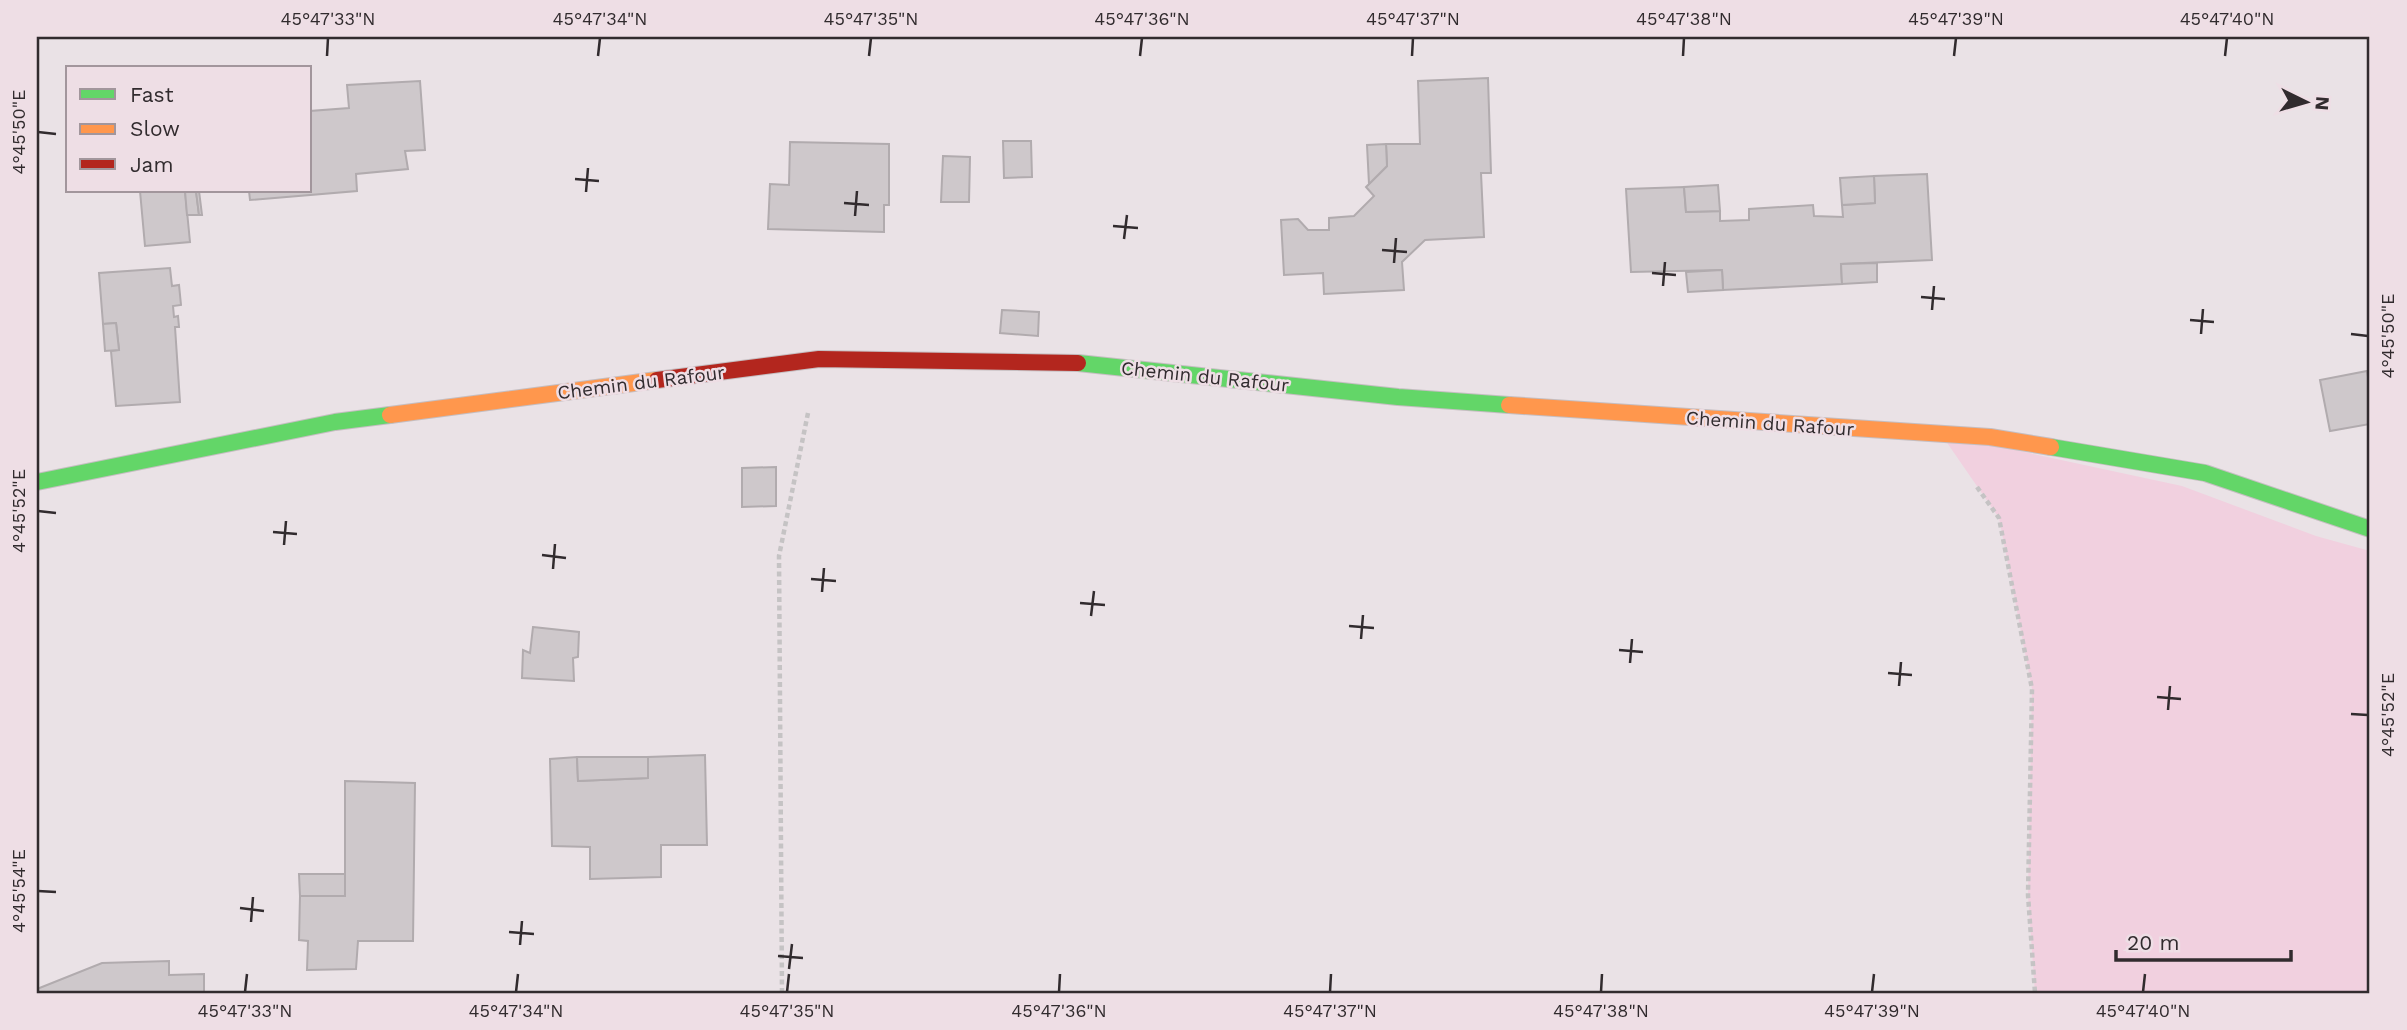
<svg xmlns="http://www.w3.org/2000/svg" width="2407" height="1030" viewBox="0 0 2407 1030" font-family="'Work Sans',sans-serif">
	<rect width="100%" height="100%" fill="#eae2e6"/>
	<!-- green -->
	<polygon fill="#f1d0df" points="1941,434 2182,486 2316,536 2370,551 2370,993 2035,993 2028,895 2032,689 1999,518"/>
	<!-- building -->
	<g fill="#cec8cb" stroke="#b1abae" stroke-width="2">
		<polygon points="1488,78 1491,173 1481,173 1484,237 1425,240 1402,262 1404,290 1324,294 1323,273 1284,275 1281,220 1298,219 1308,230 1329,230 1329,218 1354,216 1374,196 1366,187 1387,166 1386,144 1420,144 1418,81"/>
		<polygon points="420,81 425,150 405,151 408,169 356,174 357,191 250,200 249,191 310,191 310,111 349,108 347,85"/>
		<polygon points="1003,141 1031,141 1032,177 1004,178"/>
		<polygon points="790,142 889,144 889,205 884,205 884,232 768,229 770,184 789,185"/>
		<polygon points="1386,144 1387,166 1369,184 1367,145"/>
		<polygon points="943,156 970,157 969,202 941,202"/>
		<polygon points="1927,174 1932,260 1841,264 1842,284 1723,290 1722,270 1631,272 1626,189 1684,187 1686,212 1720,211 1720,221 1749,220 1749,209 1813,205 1814,216 1843,217 1842,205 1875,203 1874,176"/>
		<polygon points="1874,176 1875,203 1842,205 1840,178"/>
		<polygon points="1718,185 1720,211 1686,212 1684,187"/>
		<polygon points="140,191 185,191 190,242 145,246"/>
		<polygon points="185,191 196,191 199,215 187,215"/>
		<polygon points="196,191 199,191 202,215 199,215"/>
		<polygon points="1877,263 1877,282 1842,284 1841,264"/>
		<polygon points="170,268 172,286 179,285 181,305 173,306 174,317 178,316 179,327 175,327 180,402 116,406 111,351 119,350 116,323 103,324 99,273"/>
		<polygon points="1722,270 1723,290 1688,292 1686,272"/>
		<polygon points="1002,310 1039,312 1038,336 1000,333"/>
		<polygon points="116,323 119,350 105,351 103,324"/>
		<polygon points="2367,371 2370,389 2370,424 2330,431 2320,380"/>
		<polygon points="776,467 776,506 742,507 742,468"/>
		<polygon points="533,627 579,632 578,657 573,658 574,681 522,678 523,650 530,653"/>
		<polygon points="705,755 707,845 661,845 661,877 590,879 590,847 552,846 550,759 577,757 578,781 648,778 648,757"/>
		<polygon points="577,757 648,757 648,778 578,781"/>
		<polygon points="345,781 415,783 413,941 358,941 356,969 307,970 308,941 299,940 300,896 345,896"/>
		<polygon points="299,874 345,874 345,896 300,896"/>
		<polygon points="169,961 169,975 204,974 204,993 37,993 37,989 102,963"/>
	</g>
	<g fill="none" stroke-linecap="round" stroke-linejoin="round">
		<defs>
			<g id="fast">
				<polyline points="1078,363 1398,397 1509,405"/>
				<polyline points="2051,447 2205,473 2370,529"/>
				<polyline points="37,482 335,422 390,415"/>
			</g>
			<g id="slow">
				<polyline points="1509,405 1990,437 2051,447"/>
				<polyline points="390,415 657,380"/>
			</g>
			<polyline id="jam" points="657,380 819,359 1078,363"/>
		</defs>
		<!-- fast casing -->
		<use href="#fast" stroke="#c5bec1" stroke-width="18"/>
		<!-- slow casing -->
		<use href="#slow" stroke="#c5bec1" stroke-width="18"/>
		<!-- jam casing -->
		<use href="#jam" stroke="#c5bec1" stroke-width="18"/>
		<!-- path -->
		<g stroke="#c5c3c4" stroke-width="4.5" stroke-dasharray="5 3.5" stroke-linecap="butt">
			<polyline points="1977,487 1999,518 2032,689 2028,895 2035,993"/>
			<polyline points="782,993 779,556 808,413"/>
		</g>
		<!-- fast -->
		<use href="#fast" stroke="#63d668" stroke-width="16"/>
		<!-- slow -->
		<use href="#slow" stroke="#ff974d" stroke-width="16"/>
		<!-- jam -->
		<use href="#jam" stroke="#b3261e" stroke-width="16"/>
	</g>
	<!-- ticks -->
	<path fill="none" stroke="#312b2e" stroke-width="2.5" d="M 327,56 L 328,38M 598,56 L 600,38M 869,56 L 871,38M 1140,56 L 1142,38M 1412,56 L 1413,38M 1683,56 L 1684,38M 1954,56 L 1956,38M 2225,56 L 2227,38M 38,132 L 56,134M 575,179 L 599,181M 586,192 L 588,168M 844,203 L 869,205M 855,216 L 857,191M 1113,226 L 1138,228M 1124,239 L 1127,215M 1382,250 L 1407,252M 1394,263 L 1396,238M 1652,273 L 1676,275M 1663,286 L 1665,262M 1921,297 L 1945,299M 1932,310 L 1934,286M 2190,320 L 2214,322M 2201,334 L 2203,309M 2351,334 L 2368,336M 38,511 L 56,513M 273,532 L 297,534M 284,545 L 286,521M 542,555 L 566,558M 553,569 L 555,544M 811,579 L 836,581M 822,592 L 824,568M 1080,603 L 1105,605M 1091,616 L 1094,591M 1349,626 L 1374,628M 1361,639 L 1363,615M 1619,650 L 1643,652M 1630,663 L 1632,639M 1888,673 L 1912,675M 1899,686 L 1901,662M 2157,697 L 2181,699M 2168,710 L 2170,686M 2351,714 L 2368,715M 38,891 L 56,892M 240,908 L 264,911M 251,922 L 253,897M 509,932 L 534,934M 520,945 L 522,921M 778,956 L 803,958M 789,969 L 792,944M 245,992 L 247,974M 516,992 L 518,974M 787,992 L 789,974M 1059,992 L 1060,974M 1330,992 L 1331,974M 1601,992 L 1602,974M 1872,992 L 1874,974M 2143,992 L 2145,974"/>
	<g text-anchor="middle" stroke-width="5" stroke-linejoin="round" paint-order="stroke">
		<!-- street labels -->
		<g font-size="19" fill="#312b2e" stroke="#eedee5">
			<text transform="translate(1205 376) rotate(6)" y="7">Chemin du Rafour</text>
			<text transform="translate(641 382) rotate(-7)" y="7">Chemin du Rafour</text>
			<text transform="translate(1770 423) rotate(4)" y="7">Chemin du Rafour</text>
		</g>
	</g>
	<!-- border -->
	<rect width="2407" height="1030" fill="none" stroke="#eedee5" stroke-width="77"/>
	<!-- legend -->
	<rect x="66" y="66" width="245" height="126" fill="#eedee5" stroke="#a2969c" stroke-width="2"/>
	<rect x="80" y="89" width="35" height="10" fill="#63d668" stroke="#a2969c" stroke-width="2"/>
	<text x="130" y="102" font-size="21" fill="#312b2e">Fast</text>
	<rect x="80" y="124" width="35" height="10" fill="#ff974d" stroke="#a2969c" stroke-width="2"/>
	<text x="130" y="136" font-size="21" fill="#312b2e">Slow</text>
	<rect x="80" y="159" width="35" height="10" fill="#b3261e" stroke="#a2969c" stroke-width="2"/>
	<text x="130" y="172" font-size="21" fill="#312b2e">Jam</text>
	<!-- north arrow -->
	<g transform="translate(2306 102) rotate(95)" stroke="#eedee5" stroke-width="5" paint-order="stroke">
	<path d="M0-5L12 26L0 18L-12 26Z" fill="#312b2e"/>
	<text y="-10" font-size="19" font-weight="bold" text-anchor="middle" fill="#312b2e">N</text>
	</g>
	<!-- scale -->
	<path d="M2116 950v10h175v-10" fill="none" stroke="#312b2e" stroke-width="3.5"/>
	<text x="2127" y="950" font-size="21" fill="#312b2e" stroke="#eedee5" stroke-width="5" paint-order="stroke">20 m</text>
	<rect x="38" y="38" width="2330" height="954" fill="none" stroke="#312b2e" stroke-width="2.5"/>
	<g font-size="18" text-anchor="middle" fill="#312b2e">
		<text x="328" y="25">45°47'33"N</text>
		<text x="600" y="25">45°47'34"N</text>
		<text x="871" y="25">45°47'35"N</text>
		<text x="1142" y="25">45°47'36"N</text>
		<text x="1413" y="25">45°47'37"N</text>
		<text x="1684" y="25">45°47'38"N</text>
		<text x="1956" y="25">45°47'39"N</text>
		<text x="2227" y="25">45°47'40"N</text>
		<text transform="translate(19 132) rotate(-90)" y="6">4°45'50"E</text>
		<text transform="translate(2388 336) rotate(-90)" y="6">4°45'50"E</text>
		<text transform="translate(19 511) rotate(-90)" y="6">4°45'52"E</text>
		<text transform="translate(2388 715) rotate(-90)" y="6">4°45'52"E</text>
		<text transform="translate(19 891) rotate(-90)" y="6">4°45'54"E</text>
		<text x="245" y="1017">45°47'33"N</text>
		<text x="516" y="1017">45°47'34"N</text>
		<text x="787" y="1017">45°47'35"N</text>
		<text x="1059" y="1017">45°47'36"N</text>
		<text x="1330" y="1017">45°47'37"N</text>
		<text x="1601" y="1017">45°47'38"N</text>
		<text x="1872" y="1017">45°47'39"N</text>
		<text x="2143" y="1017">45°47'40"N</text>
	</g>
</svg>
